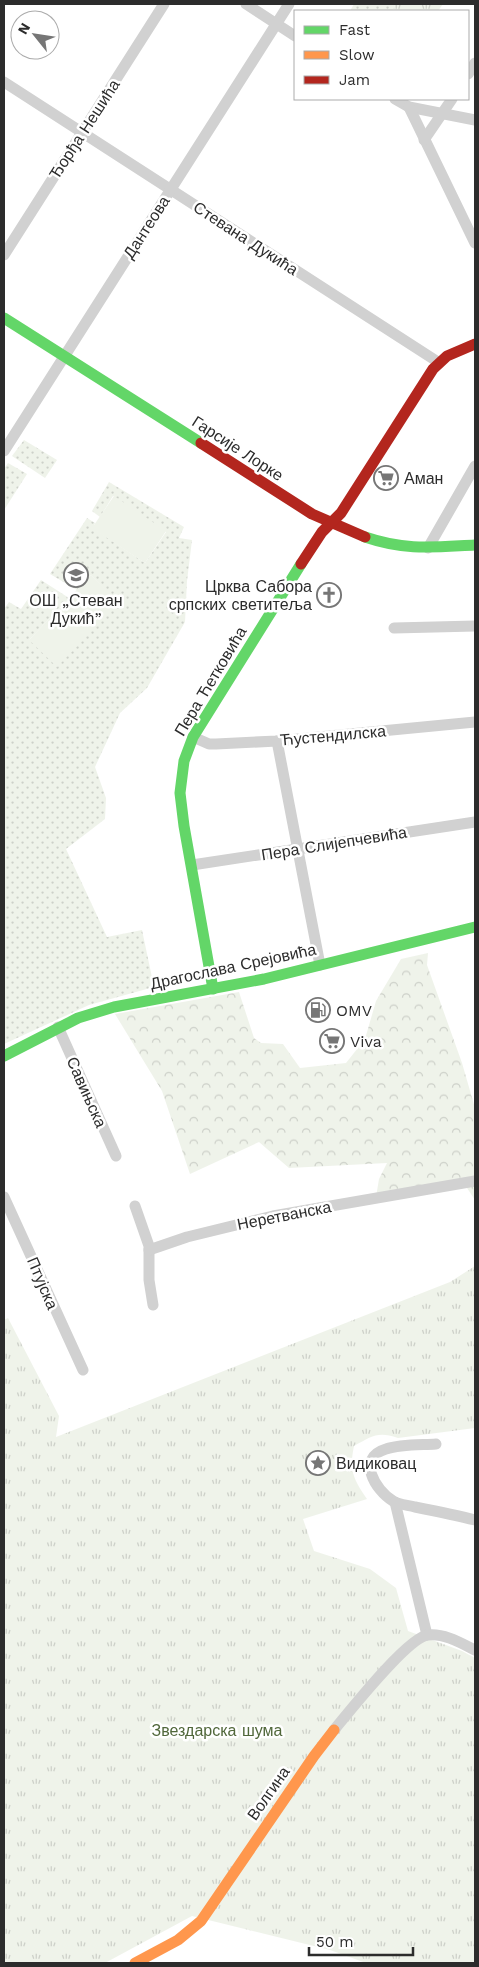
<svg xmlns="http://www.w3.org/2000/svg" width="479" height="1967" viewBox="0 0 479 1967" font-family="'Work Sans',sans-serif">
	<defs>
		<pattern id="grass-dots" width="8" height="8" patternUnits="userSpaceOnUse" patternTransform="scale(1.25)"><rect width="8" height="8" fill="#eff3ea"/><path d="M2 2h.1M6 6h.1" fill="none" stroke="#cdd0c9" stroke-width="1.8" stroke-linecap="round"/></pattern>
		<pattern id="forest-crowns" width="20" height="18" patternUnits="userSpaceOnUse" patternTransform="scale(1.25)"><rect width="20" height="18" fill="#eff3ea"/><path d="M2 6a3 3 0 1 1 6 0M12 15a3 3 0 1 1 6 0" fill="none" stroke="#cdd0c9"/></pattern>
		<pattern id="park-tufts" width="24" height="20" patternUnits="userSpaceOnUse" patternTransform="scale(1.25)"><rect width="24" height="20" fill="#eff3ea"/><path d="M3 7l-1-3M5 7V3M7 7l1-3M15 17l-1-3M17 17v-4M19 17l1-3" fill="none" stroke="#cdd0c9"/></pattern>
	</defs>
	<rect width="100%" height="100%" fill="#fff"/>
	<!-- grass -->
	<g fill="url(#grass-dots)">
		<polygon points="354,4 395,4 395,5 393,11 350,11"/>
		<polygon points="24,440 57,460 45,478 12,456"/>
		<polygon points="8,463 27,474 4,510 4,469"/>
		<polygon points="109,482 184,527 179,538 192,540 187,581 185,622 147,688 120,713 95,767 106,798 105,819 66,849 107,937 142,930 154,987 89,1005 4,1044 4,609 9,602 21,609 41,580 69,598 29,640 119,603 91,575 77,590 50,574 87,518 95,523 93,528 145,563 166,532 113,496 100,517 92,511"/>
	</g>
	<!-- forest -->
	<polygon fill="url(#forest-crowns)" points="428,953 427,965 462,1063 475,1108 475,1200 465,1185 376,1197 379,1179 387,1163 289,1168 259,1142 190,1174 162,1091 115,1014 239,992 254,1038 261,1043 283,1044 300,1068 346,1063 365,1039 376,1001 401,959"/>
	<!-- park -->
	<g fill="url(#park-tufts)">
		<polygon points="395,4 443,4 438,11 393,11"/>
		<path d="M 475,1266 L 475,1428 L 398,1438 C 378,1431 372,1436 354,1446 C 349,1470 353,1479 367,1499 L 303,1519 L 314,1551 L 370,1569 L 396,1588 L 408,1631 L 462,1651 L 475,1658 L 475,1963 L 366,1963 L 330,1950 L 192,1916 L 105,1963 L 4,1963 L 4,1320 L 8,1318 L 59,1416 L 56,1437 L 450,1282 Z"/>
	</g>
	<!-- pitch -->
	<g fill="#eff3ea">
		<polygon points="114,496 166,531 145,563 92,528"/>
		<polygon points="91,575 119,602 57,667 29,640"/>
	</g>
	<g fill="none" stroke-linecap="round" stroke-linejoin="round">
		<!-- street -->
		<g stroke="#d1d1d1" stroke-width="11">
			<polyline points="246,4 295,36"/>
			<polyline points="468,74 475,63"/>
			<polyline points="4,82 438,362"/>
			<polyline points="395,99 409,107 475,120"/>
			<polyline points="409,107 475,243"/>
			<polyline points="424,140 452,99"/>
			<polyline points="4,255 164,4"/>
			<polyline points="4,451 289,4"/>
			<polyline points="428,548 475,466"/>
			<polyline points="394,628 475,626"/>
			<polyline points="193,737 209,744 216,744 277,741 475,722"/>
			<polyline points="277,741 320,965"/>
			<polyline points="192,865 475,822"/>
			<polyline points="58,1027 116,1156"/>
			<polyline points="4,1197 83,1370"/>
			<polyline points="135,1206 149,1246 149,1280 153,1305"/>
			<polyline points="149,1250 187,1237 273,1216 475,1181"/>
			<path d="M 436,1444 C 420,1445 401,1444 386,1449 C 356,1458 375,1490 393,1501 C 399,1505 409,1505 415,1507 C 435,1511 455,1515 475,1520"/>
			<polyline points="395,1502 427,1635"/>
			<path d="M 334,1730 C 349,1712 408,1637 428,1635 C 444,1633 461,1643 475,1650"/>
		</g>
		<!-- fast -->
		<g stroke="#63d668" stroke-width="11">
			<polyline points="4,318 201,443"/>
			<path d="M 365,537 C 406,551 434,547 475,545"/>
			<polyline points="213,989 184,826 180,793 184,761 193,737 301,564"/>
			<polyline points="4,1056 78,1018 114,1007 264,979 475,927"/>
		</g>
		<!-- slow -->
		<polyline stroke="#ff974d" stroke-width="11" points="135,1963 178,1940 201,1921 314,1756 334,1730"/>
		<!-- jam -->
		<g stroke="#b3261e" stroke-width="11">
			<polyline points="201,443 312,514 365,537"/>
			<polyline points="301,564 322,532 341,513 433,369 447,356 475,344"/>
		</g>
	</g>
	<!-- icons -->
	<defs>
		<symbol id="supermarket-ring" viewBox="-11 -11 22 22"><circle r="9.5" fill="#fff" stroke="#767676" stroke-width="1.5"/><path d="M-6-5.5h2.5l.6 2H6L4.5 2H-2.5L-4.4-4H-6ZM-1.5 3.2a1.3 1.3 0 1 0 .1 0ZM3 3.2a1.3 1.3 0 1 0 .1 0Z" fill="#767676"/></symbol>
		<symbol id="school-ring" viewBox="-11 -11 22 22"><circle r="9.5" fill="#fff" stroke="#767676" stroke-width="1.5"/><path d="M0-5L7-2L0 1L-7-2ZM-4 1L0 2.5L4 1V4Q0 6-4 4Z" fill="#767676"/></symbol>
		<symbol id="church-ring" viewBox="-11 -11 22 22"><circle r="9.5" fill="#fff" stroke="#767676" stroke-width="1.5"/><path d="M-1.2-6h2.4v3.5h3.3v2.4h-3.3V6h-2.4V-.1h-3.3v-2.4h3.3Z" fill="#767676"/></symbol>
		<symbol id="fuel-ring" viewBox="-11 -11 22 22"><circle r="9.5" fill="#fff" stroke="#767676" stroke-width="1.5"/><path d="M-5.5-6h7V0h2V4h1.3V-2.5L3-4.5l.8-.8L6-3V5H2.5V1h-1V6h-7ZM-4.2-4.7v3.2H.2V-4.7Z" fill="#767676"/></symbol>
		<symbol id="sight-ring" viewBox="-11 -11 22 22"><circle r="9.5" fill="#fff" stroke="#767676" stroke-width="1.5"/><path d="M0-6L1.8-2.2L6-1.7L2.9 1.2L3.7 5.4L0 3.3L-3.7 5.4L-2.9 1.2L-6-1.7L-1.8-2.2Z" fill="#767676"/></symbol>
	</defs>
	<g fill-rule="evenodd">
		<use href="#supermarket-ring" x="372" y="464" width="28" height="28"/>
		<use href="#school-ring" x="62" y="561" width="28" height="28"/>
		<use href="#church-ring" x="315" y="581" width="28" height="28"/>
		<use href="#fuel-ring" x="304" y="996" width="28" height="28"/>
		<use href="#supermarket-ring" x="318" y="1027" width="28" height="28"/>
		<use href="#sight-ring" x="304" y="1449" width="28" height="28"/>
	</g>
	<g text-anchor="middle" stroke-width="5" stroke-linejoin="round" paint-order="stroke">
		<!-- street labels -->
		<g font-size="16" fill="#2c2c2c" stroke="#fff">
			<text transform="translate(84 129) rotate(-57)" y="6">Ђорђа Нешића</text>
			<text transform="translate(146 227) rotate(-57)" y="6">Дантеова</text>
			<text transform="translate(246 238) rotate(33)" y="6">Стевана Дукића</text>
			<text transform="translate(238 448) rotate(33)" y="6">Гарсије Лорке</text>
			<text transform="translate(210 681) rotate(-59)" y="6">Пера Ћетковића</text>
			<text transform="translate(333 735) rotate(-5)" y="6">Ћустендилска</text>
			<text transform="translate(334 843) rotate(-9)" y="6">Пера Слијепчевића</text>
			<text transform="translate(233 966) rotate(-12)" y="6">Драгослава Срејовића</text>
			<text transform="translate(87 1092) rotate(66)" y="6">Савињска</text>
			<text transform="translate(284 1215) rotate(-11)" y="6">Неретванска</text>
			<text transform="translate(43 1283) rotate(67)" y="6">Птујска</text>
			<text transform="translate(268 1793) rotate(-55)" y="6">Волгина</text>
		</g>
		<!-- poi labels -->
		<g font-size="16" fill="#2c2c2c" stroke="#fff" text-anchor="start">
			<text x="404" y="484">Аман</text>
			<text x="312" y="592" text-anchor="end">Црква Сабора<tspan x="312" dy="18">српских светитеља</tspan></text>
			<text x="76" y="606" text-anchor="middle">ОШ „Стеван<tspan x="76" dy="18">Дукић”</tspan></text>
			<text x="336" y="1016">OMV</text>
			<text x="350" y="1047">Viva</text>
			<text x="336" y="1469">Видиковац</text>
		</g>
		<!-- park labels -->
		<g font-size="16" fill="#50673a" stroke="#fff">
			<text x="217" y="1736">Звездарска шума</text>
		</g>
	</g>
	<!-- border -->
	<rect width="479" height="1967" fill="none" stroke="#2c2c2c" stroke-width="10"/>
	<!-- legend -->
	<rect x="294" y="10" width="175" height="90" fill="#ffffff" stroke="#ababab"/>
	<rect x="304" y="26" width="25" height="8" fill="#63d668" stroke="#ababab"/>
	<text x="339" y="35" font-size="15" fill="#2c2c2c">Fast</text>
	<rect x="304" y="51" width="25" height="8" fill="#ff974d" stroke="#ababab"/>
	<text x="339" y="60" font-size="15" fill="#2c2c2c">Slow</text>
	<rect x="304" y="76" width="25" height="8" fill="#b3261e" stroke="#ababab"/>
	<text x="339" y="85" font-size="15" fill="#2c2c2c">Jam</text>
	<!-- north arrow -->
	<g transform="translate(35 35) rotate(300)"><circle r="24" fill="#ffffff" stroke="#ababab"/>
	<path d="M0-4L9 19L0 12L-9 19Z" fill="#767676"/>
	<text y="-8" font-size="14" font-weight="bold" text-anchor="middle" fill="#2c2c2c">N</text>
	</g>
	<!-- scale -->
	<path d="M309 1947v8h104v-8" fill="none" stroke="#2c2c2c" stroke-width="2.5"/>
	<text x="316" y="1947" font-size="15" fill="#2c2c2c" stroke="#ffffff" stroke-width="4" paint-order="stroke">50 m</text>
</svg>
